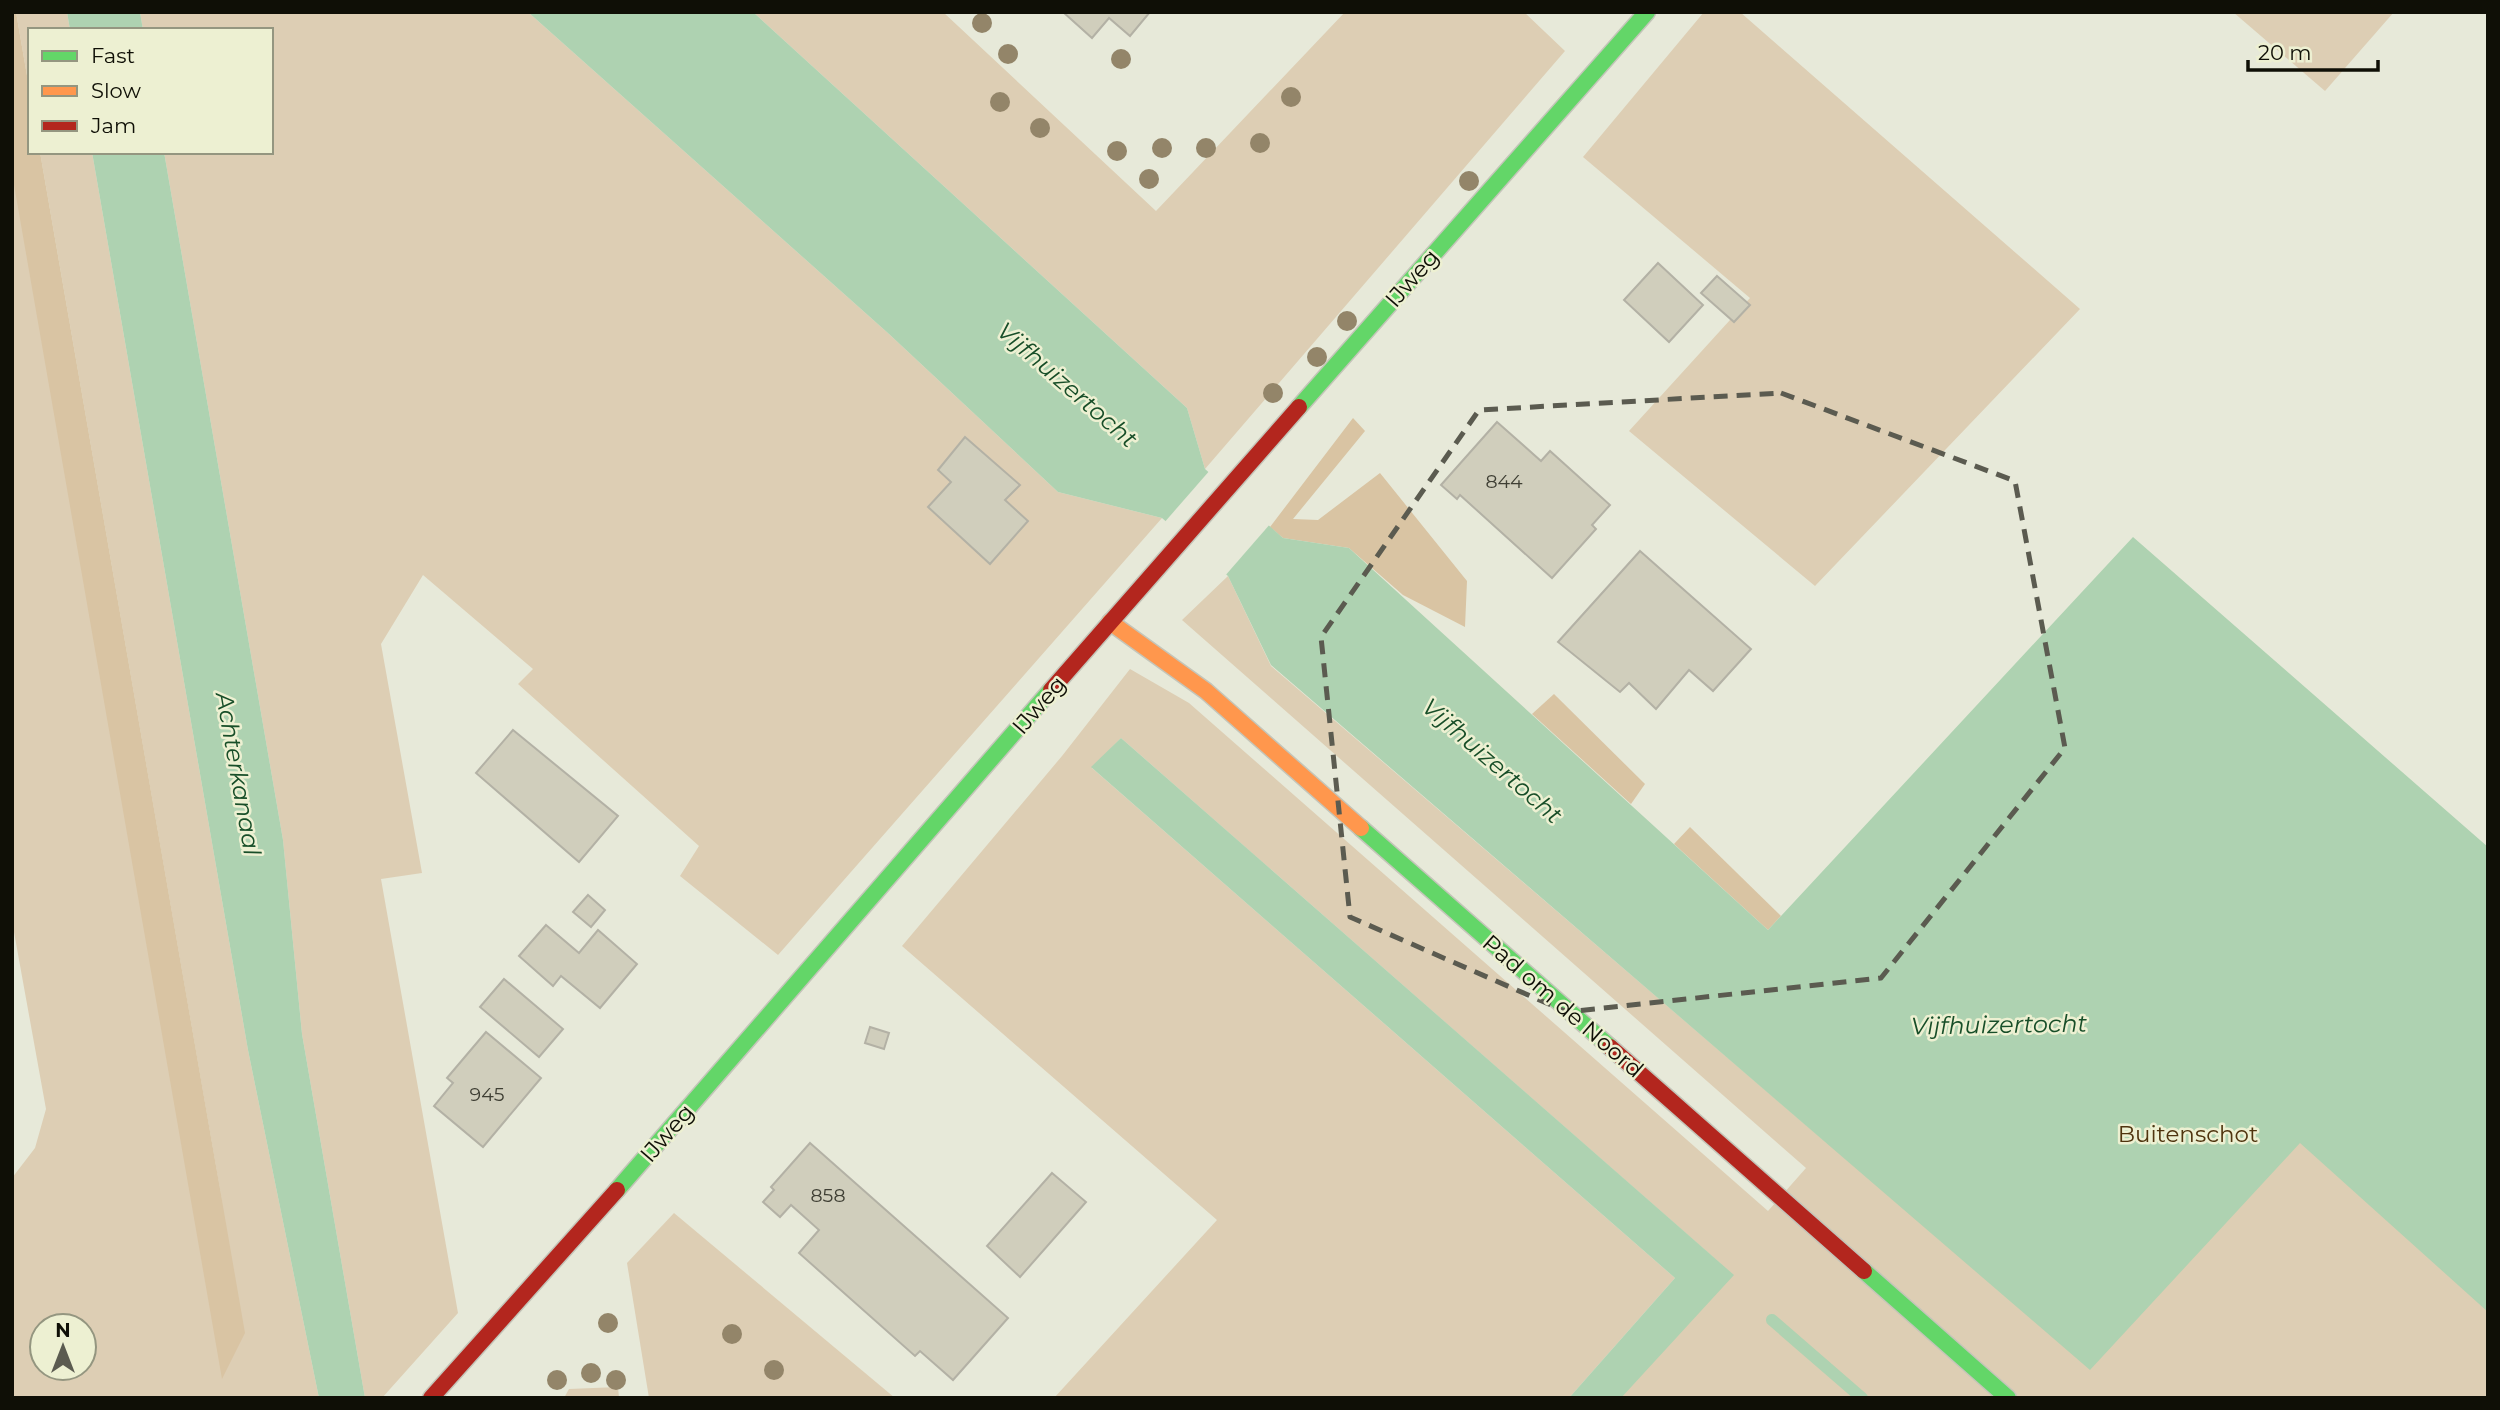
<svg xmlns="http://www.w3.org/2000/svg" width="2500" height="1410" viewBox="0 0 2500 1410" font-family="Montserrat,sans-serif">
	<rect width="100%" height="100%" fill="#e7e9d9"/>
	<!-- green -->
	<g fill="#ddceb4" fill-rule="evenodd">
		<polygon points="16,12 67,12 70,30 30,30 30,93"/>
		<polygon points="140,12 528,12 889,334 1058,492 1162,518 778,955 680,876 699,846 518,684 533,669 423,575 381,644 422,873 381,879 458,1313 382,1398 365,1398 302,1034 283,840 164,152 271,152 271,30 143,30"/>
		<polygon points="753,12 943,12 1156,211 1345,12 1524,12 1565,51 1205,469 1187,408"/>
		<polygon points="1704,12 1740,12 2080,309 1815,586 1629,431 1750,298 1583,157"/>
		<polygon points="2233,12 2394,12 2325,91"/>
		<path d="M 12,54 L 223,1207 L 40,152 L 92,152 L 248,1050 L 319,1398 L 12,1398 L 12,1178 L 35,1148 L 46,1109 L 12,921 ZM 42,1326 L 84,1326 L 84,1368 L 42,1368 Z"/>
		<polygon points="1228,576 1271,666 1827,1143 2488,1046 2488,1398 1604,1398 1721,1264 1121,738 1092,768 1675,1278 1569,1398 1054,1398 1217,1220 902,946 1062,756 1130,669 1189,703 1768,1211 1806,1168 1182,620"/>
		<polygon points="674,1213 895,1398 649,1398 627,1263"/>
		<polygon points="618,1387 619,1398 564,1398 569,1389"/>
	</g>
	<!-- forest -->
	<g fill="#d9c4a3">
		<polygon points="12,12 16,12 30,93 30,152 40,152 245,1333 222,1379 12,173"/>
		<polygon points="1353,418 1365,431 1293,519 1318,520 1380,473 1467,581 1465,627 1403,595 1349,548 1283,538 1270,527"/>
		<polygon points="1554,694 1645,784 1631,804 1532,714"/>
		<polygon points="1690,827 1781,916 1768,930 1674,844"/>
	</g>
	<!-- water -->
	<g fill="#aed2b1">
		<polygon points="67,12 140,12 143,30 70,30"/>
		<polygon points="528,12 753,12 1187,408 1205,469 1283,538 1349,548 1768,930 2133,537 2488,847 2488,1312 2300,1143 2090,1370 1271,665 1228,576 1162,518 1058,492 889,334"/>
		<polygon points="92,152 164,152 283,840 302,1034 365,1398 319,1398 248,1050"/>
		<polygon points="1121,738 1734,1275 1621,1398 1569,1398 1675,1278 1091,767"/>
	</g>
	<!-- pier -->
	<polygon fill="#e7e9d9" points="1211,469 1271,523 1224,577 1163,524"/>
	<g fill="none" stroke-linecap="round" stroke-linejoin="round">
		<!-- stream -->
		<polyline stroke="#aed2b1" stroke-width="12" points="1772,1320 1862,1398"/>
	</g>
	<!-- building -->
	<g fill="#d0cebc" stroke="#b3b1a5" stroke-width="2">
		<polygon points="1063,12 1150,12 1130,36 1109,18 1092,38"/>
		<polygon points="1658,263 1703,305 1669,342 1624,300"/>
		<polygon points="1717,276 1750,305 1734,322 1701,293"/>
		<polygon points="1497,422 1541,461 1550,451 1610,505 1592,525 1596,529 1552,578 1460,495 1457,499 1441,485"/>
		<polygon points="965,437 1020,485 1005,500 1028,521 990,564 928,507 951,482 938,470"/>
		<polygon points="1640,551 1751,649 1713,691 1689,670 1656,709 1629,683 1620,692 1558,642"/>
		<polygon points="513,730 618,816 579,862 476,773"/>
		<polygon points="588,895 605,910 591,927 573,912"/>
		<polygon points="546,925 579,953 598,930 637,964 600,1008 561,976 553,986 519,956"/>
		<polygon points="504,979 563,1029 539,1057 480,1007"/>
		<polygon points="870,1027 889,1033 884,1049 865,1043"/>
		<polygon points="486,1032 541,1078 483,1147 434,1106 453,1083 447,1078"/>
		<polygon points="810,1143 1008,1318 953,1380 920,1351 915,1356 799,1253 819,1230 791,1205 780,1217 763,1202 774,1190 771,1187"/>
		<polygon points="1052,1173 1086,1202 1020,1277 987,1246"/>
	</g>
	<g fill="none" stroke-linecap="round" stroke-linejoin="round">
		<defs>
			<g id="fast">
				<polyline points="1299,407 1647,12"/>
				<polyline points="1361,828 1610,1047"/>
				<polyline points="617,1190 1051,690"/>
				<polyline points="1864,1271 2008,1398"/>
			</g>
			<polyline id="slow" points="1110,622 1206,691 1361,828"/>
			<g id="jam">
				<polyline points="1051,690 1299,407"/>
				<polyline points="1610,1047 1864,1271"/>
				<polyline points="431,1398 617,1190"/>
			</g>
		</defs>
		<!-- fast casing -->
		<use href="#fast" stroke="#c4c5b9" stroke-width="19"/>
		<!-- slow casing -->
		<use href="#slow" stroke="#c4c5b9" stroke-width="19"/>
		<!-- jam casing -->
		<use href="#jam" stroke="#c4c5b9" stroke-width="19"/>
		<!-- fast -->
		<use href="#fast" stroke="#63d668" stroke-width="16"/>
		<!-- slow -->
		<use href="#slow" stroke="#ff974d" stroke-width="16"/>
		<!-- jam -->
		<use href="#jam" stroke="#b3261e" stroke-width="16"/>
	</g>
	<!-- trees -->
	<g fill="#938569">
		<circle cx="982" cy="23" r="10"/>
		<circle cx="1008" cy="54" r="10"/>
		<circle cx="1121" cy="59" r="10"/>
		<circle cx="1291" cy="97" r="10"/>
		<circle cx="1000" cy="102" r="10"/>
		<circle cx="1040" cy="128" r="10"/>
		<circle cx="1260" cy="143" r="10"/>
		<circle cx="1162" cy="148" r="10"/>
		<circle cx="1206" cy="148" r="10"/>
		<circle cx="1117" cy="151" r="10"/>
		<circle cx="1149" cy="179" r="10"/>
		<circle cx="1469" cy="181" r="10"/>
		<circle cx="1347" cy="321" r="10"/>
		<circle cx="1317" cy="357" r="10"/>
		<circle cx="1273" cy="393" r="10"/>
		<circle cx="608" cy="1323" r="10"/>
		<circle cx="732" cy="1334" r="10"/>
		<circle cx="774" cy="1370" r="10"/>
		<circle cx="591" cy="1373" r="10"/>
		<circle cx="557" cy="1380" r="10"/>
		<circle cx="616" cy="1380" r="10"/>
	</g>
	<!-- marked area -->
	<path fill="none" stroke="#5b5b50" stroke-width="5" stroke-dasharray="14 9" stroke-linejoin="round" d="M 1781,393 L 2015,481 L 2065,748 L 1881,978 L 1567,1012 L 1350,917 L 1321,637 L 1479,410 Z"/>
	<g text-anchor="middle" stroke-width="5" stroke-linejoin="round" paint-order="stroke">
		<!-- number labels -->
		<g font-size="19" fill="#3f3f34">
			<text x="1504" y="488">844</text>
			<text x="487" y="1101">945</text>
			<text x="828" y="1202">858</text>
		</g>
		<!-- street labels -->
		<g font-size="23" fill="#0f0f06" stroke="#edf0d2">
			<text transform="translate(1412 278) rotate(-49)" y="8">IJweg</text>
			<text transform="translate(1039 705) rotate(-49)" y="8">IJweg</text>
			<text transform="translate(1563 1006) rotate(41)" y="8">Pad om de Noord</text>
			<text transform="translate(667 1133) rotate(-49)" y="8">IJweg</text>
		</g>
		<!-- park labels -->
		<g font-size="23" fill="#4f340e" stroke="#edf0d2">
			<text x="2188" y="1142">Buitenschot</text>
		</g>
		<!-- water labels -->
		<g font-size="24" font-style="italic" fill="#174e28" stroke="#edf0d2">
			<text transform="translate(1067 385) rotate(41)" y="8">Vijfhuizertocht</text>
			<text transform="translate(1492 761) rotate(41)" y="8">Vijfhuizertocht</text>
			<text transform="translate(238 774) rotate(80)" y="8">Achterkanaal</text>
			<text transform="translate(1999 1025) rotate(-1)" y="8">Vijfhuizertocht</text>
		</g>
	</g>
	<!-- border -->
	<rect width="2500" height="1410" fill="none" stroke="#0f0f06" stroke-width="28"/>
	<!-- legend -->
	<rect x="28" y="28" width="245" height="126" fill="#edf0d2" stroke="#949680" stroke-width="2"/>
	<rect x="42" y="51" width="35" height="10" fill="#63d668" stroke="#949680" stroke-width="2"/>
	<text x="91" y="63" font-size="21" fill="#0f0f06">Fast</text>
	<rect x="42" y="86" width="35" height="10" fill="#ff974d" stroke="#949680" stroke-width="2"/>
	<text x="91" y="98" font-size="21" fill="#0f0f06">Slow</text>
	<rect x="42" y="121" width="35" height="10" fill="#b3261e" stroke="#949680" stroke-width="2"/>
	<text x="91" y="133" font-size="21" fill="#0f0f06">Jam</text>
	<!-- north arrow -->
	<g transform="translate(63 1347)"><circle r="33" fill="#edf0d2" stroke="#949680" stroke-width="2"/>
	<path d="M0-5L12 26L0 18L-12 26Z" fill="#5b5b50"/>
	<text y="-10" font-size="19" font-weight="bold" text-anchor="middle" fill="#0f0f06">N</text>
	</g>
	<!-- scale -->
	<path d="M2248 60v10h130v-10" fill="none" stroke="#0f0f06" stroke-width="3.5"/>
	<text x="2258" y="60" font-size="21" fill="#0f0f06" stroke="#edf0d2" stroke-width="5" paint-order="stroke">20 m</text>
</svg>
